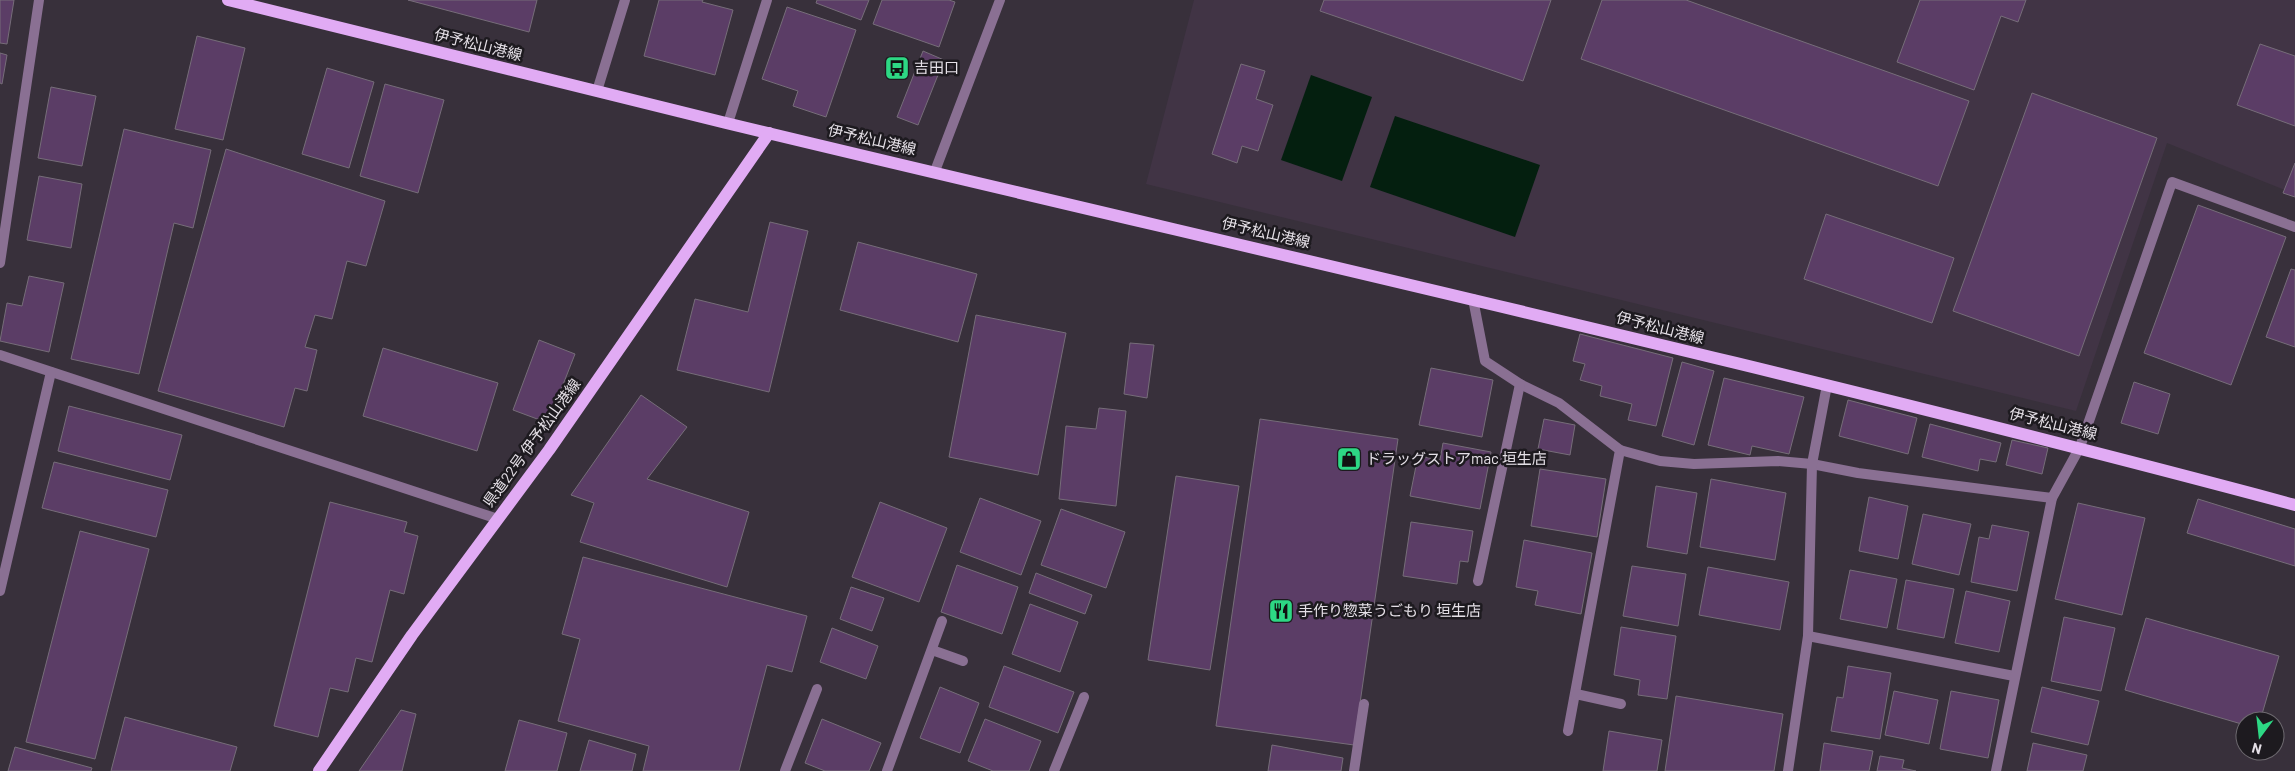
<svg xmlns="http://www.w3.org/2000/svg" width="2295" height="771" viewBox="0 0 2295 771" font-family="Barlow,'Noto Sans JP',sans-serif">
	<rect width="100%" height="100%" fill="#38303b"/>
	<!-- built -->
	<polygon fill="#413445" points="1194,0 2295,0 2295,194 2167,143 2076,411 1146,184"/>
	<!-- water -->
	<g fill="#041f0f">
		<polygon points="1311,75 1372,97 1342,181 1281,160"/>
		<polygon points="1395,116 1540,165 1515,237 1370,187"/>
	</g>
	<!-- building -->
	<g fill="#5b3d66" stroke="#766d79">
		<polygon points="0,0 14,0 7,44 0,43"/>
		<polygon points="408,0 537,0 529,32"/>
		<polygon points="659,0 703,0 702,2 733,10 715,75 644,56"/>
		<polygon points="817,0 869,0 861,20 816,3"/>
		<polygon points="882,0 949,0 955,2 939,47 873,24"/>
		<polygon points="1324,0 1551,0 1523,81 1320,11"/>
		<polygon points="1602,0 1686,0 1969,101 1938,186 1581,59"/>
		<polygon points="1920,0 2026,0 2018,22 2001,16 1974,90 1897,62"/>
		<polygon points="787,7 856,30 826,117 793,106 798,91 762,79"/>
		<polygon points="197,36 245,48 223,140 175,129"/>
		<polygon points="2260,44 2295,56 2295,126 2237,105"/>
		<polygon points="923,51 944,60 918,125 897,117"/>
		<polygon points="0,53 7,55 2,84 0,83"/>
		<polygon points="1241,64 1265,71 1256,99 1273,105 1258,151 1242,146 1237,163 1212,154"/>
		<polygon points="327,68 374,82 349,168 302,154"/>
		<polygon points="385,84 444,100 418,193 360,176"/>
		<polygon points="51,87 96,96 82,166 38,158"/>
		<polygon points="2032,93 2157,138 2079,356 1953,311"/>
		<polygon points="124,129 211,150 193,228 174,223 139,374 71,359"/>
		<polygon points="226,149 385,201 366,266 347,261 332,319 315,315 305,347 317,350 307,391 295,388 284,427 158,391"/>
		<polygon points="2295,163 2295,197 2283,193"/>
		<polygon points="39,176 82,184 71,248 27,240"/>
		<polygon points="2198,205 2286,237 2231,385 2144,353"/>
		<polygon points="1826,214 1954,258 1932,323 1804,279"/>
		<polygon points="770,222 808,231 769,392 677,370 695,299 748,312"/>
		<polygon points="858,242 977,274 958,342 840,310"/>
		<polygon points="2291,269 2295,270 2295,347 2266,337"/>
		<polygon points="29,276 64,283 49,352 0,341 7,303 22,306"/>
		<polygon points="976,315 1066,333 1038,475 949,457"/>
		<polygon points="1580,334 1673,358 1656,426 1628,420 1632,404 1600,396 1602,386 1580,380 1585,364 1573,361"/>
		<polygon points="539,340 575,354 548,423 513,410"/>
		<polygon points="1130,343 1154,345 1147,398 1124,394"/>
		<polygon points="383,348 498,383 477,451 363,416"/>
		<polygon points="1682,362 1714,371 1694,445 1662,436"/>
		<polygon points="1431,368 1493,380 1482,437 1419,425"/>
		<polygon points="1724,378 1804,397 1789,454 1752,446 1750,455 1708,445"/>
		<polygon points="2134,382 2170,394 2158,434 2121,423"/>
		<polygon points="641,395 687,427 647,479 749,512 727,587 580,542 594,503 571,495"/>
		<polygon points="1848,400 1917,418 1908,454 1839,436"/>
		<polygon points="69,406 182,435 170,480 58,451"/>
		<polygon points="1099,408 1126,411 1116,506 1059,499 1066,426 1096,429"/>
		<polygon points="1260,419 1398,439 1354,745 1216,726"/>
		<polygon points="1544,419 1575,425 1570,455 1538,449"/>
		<polygon points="1930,424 2001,443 1996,462 1980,459 1978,471 1922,457"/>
		<polygon points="2012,440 2048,448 2042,474 2006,465"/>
		<polygon points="1443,443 1491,452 1480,509 1410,496 1418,456 1440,460"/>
		<polygon points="54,462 168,490 156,537 42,508"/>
		<polygon points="1540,469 1606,479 1597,537 1531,526"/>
		<polygon points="1176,476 1239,486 1210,670 1148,660"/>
		<polygon points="1711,479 1786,493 1775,560 1700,547"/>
		<polygon points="1656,486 1697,493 1687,554 1647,547"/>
		<polygon points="1869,497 1908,506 1898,559 1859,551"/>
		<polygon points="980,498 1041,521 1021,575 960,552"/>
		<polygon points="2198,499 2295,529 2295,566 2187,533"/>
		<polygon points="330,502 407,522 404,532 418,536 404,594 390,590 372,662 356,658 348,692 330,688 318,737 274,726"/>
		<polygon points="880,502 947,528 919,602 852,577"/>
		<polygon points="2078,503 2145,518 2122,615 2055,599"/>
		<polygon points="1061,509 1125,532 1106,588 1041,565"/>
		<polygon points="1923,514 1971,524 1959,575 1912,564"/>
		<polygon points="1411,522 1473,531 1468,562 1460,561 1457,584 1403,576"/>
		<polygon points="1992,525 2029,532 2017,591 1971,582 1979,537 1989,539"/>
		<polygon points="80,531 149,549 95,759 26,742"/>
		<polygon points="1524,540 1592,553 1581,614 1535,605 1538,591 1516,587"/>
		<polygon points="583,557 807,616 792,672 767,665 739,771 643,771 649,746 558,721 580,639 562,634"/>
		<polygon points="957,565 1018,587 1002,634 941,612"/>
		<polygon points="1632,566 1686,574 1678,626 1623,616"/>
		<polygon points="1708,567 1789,582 1780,630 1699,615"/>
		<polygon points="1850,570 1897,579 1887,628 1840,619"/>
		<polygon points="1036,573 1092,595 1085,614 1029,593"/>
		<polygon points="1906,580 1954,589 1944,638 1897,629"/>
		<polygon points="851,587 884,598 872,631 840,619"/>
		<polygon points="1966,591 2010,601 1999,652 1955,643"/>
		<polygon points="1030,604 1078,622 1060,672 1012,654"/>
		<polygon points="2064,617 2115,628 2101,691 2051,681"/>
		<polygon points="2146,618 2279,656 2260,721 2245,721 2245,725 2125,690"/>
		<polygon points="1621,627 1676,636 1667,699 1638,695 1640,680 1614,675"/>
		<polygon points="832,628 878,646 866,679 820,662"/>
		<polygon points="1004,666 1074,692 1058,733 989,707"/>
		<polygon points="1848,666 1891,673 1880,739 1831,731 1837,697 1843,698"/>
		<polygon points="940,687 979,703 960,753 920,738"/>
		<polygon points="2042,687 2099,701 2088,745 2031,732"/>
		<polygon points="1894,691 1938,700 1929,744 1885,735"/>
		<polygon points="1951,691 1999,700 1988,758 1940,749"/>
		<polygon points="1676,696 1783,714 1774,771 1665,771"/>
		<polygon points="401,710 416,714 402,771 359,771"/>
		<polygon points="125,717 237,747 230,771 111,771"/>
		<polygon points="822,719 881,743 869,771 825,771 805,763"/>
		<polygon points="985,719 1041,741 1029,771 993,771 968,761"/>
		<polygon points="519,720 567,733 557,771 505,771"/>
		<polygon points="1609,731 1662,740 1657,771 1603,771"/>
		<polygon points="589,740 636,754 632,771 580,771"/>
		<polygon points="1824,743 1873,751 1869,771 1820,771"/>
		<polygon points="2033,743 2087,755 2083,771 2027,771"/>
		<polygon points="1272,745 1343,758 1341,771 1268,771"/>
		<polygon points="15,747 92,768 91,771 8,771"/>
		<polygon points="1880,756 1904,760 1902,768 1916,771 1877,771"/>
	</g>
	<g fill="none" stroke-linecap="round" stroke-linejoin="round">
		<!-- lane -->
		<polyline stroke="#8a7093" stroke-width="10" points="0,263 39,0"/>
		<!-- street -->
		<g stroke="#8a7093" stroke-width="10">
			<polyline points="597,91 625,0"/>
			<polyline points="728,123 767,0"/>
			<polyline points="935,171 1000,0"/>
			<polyline points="1473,299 1485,361 1520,384 1559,403 1620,450 1568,731"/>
			<polyline points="0,355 498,519"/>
			<polyline points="1620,450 1660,461 1694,464 1778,461 1812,464 1858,473 2052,498"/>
			<polyline points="1478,581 1520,384"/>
			<polyline points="0,591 51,372"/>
			<polyline points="1808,636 2014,676"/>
			<polyline points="932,650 963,661"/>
			<polyline points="1576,694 1621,704"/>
			<polyline points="785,771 817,689"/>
			<polyline points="887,771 942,621"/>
			<polyline points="1054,771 1084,697"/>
			<polyline points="1354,771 1364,704"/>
			<polyline points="1788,771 1808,636 1812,464 1827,385"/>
			<polyline points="1996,771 2052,498 2080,447 2172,182 2295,227"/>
		</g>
		<!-- primary -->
		<g stroke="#e1abf4" stroke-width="12">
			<path d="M 228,0 C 394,41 560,82 726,123 C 1250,249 1775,366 2295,505"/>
			<polyline points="319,771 412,635 549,450 769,133"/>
		</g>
	</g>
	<!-- icons -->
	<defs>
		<symbol id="bus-square" viewBox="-11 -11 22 22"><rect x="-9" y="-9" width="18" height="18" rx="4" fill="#2dd884" stroke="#1d1a1f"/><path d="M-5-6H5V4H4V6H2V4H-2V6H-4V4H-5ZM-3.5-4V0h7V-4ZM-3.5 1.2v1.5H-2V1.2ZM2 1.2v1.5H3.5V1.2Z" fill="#111"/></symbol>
		<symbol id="shop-square" viewBox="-11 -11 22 22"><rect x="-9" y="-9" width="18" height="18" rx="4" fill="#2dd884" stroke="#1d1a1f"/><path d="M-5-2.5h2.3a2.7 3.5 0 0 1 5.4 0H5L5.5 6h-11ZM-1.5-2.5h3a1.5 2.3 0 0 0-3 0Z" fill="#111"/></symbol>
		<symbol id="restaurant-square" viewBox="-11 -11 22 22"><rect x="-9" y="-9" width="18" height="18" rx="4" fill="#2dd884" stroke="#1d1a1f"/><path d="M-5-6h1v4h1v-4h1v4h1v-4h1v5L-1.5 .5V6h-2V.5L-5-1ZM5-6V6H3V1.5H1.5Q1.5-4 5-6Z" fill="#111"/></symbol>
	</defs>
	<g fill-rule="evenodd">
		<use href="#bus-square" x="883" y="54" width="28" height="28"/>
		<use href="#shop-square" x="1335" y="445" width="28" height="28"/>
		<use href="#restaurant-square" x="1267" y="597" width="28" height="28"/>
	</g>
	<g text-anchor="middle" stroke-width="5" stroke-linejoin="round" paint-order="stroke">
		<!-- street labels -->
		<g font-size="15" fill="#e5e0e7" stroke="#1d1a1f">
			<text transform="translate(478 45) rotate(14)" y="5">伊予松山港線</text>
			<text transform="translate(872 140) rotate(13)" y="5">伊予松山港線</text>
			<text transform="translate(1266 233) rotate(13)" y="5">伊予松山港線</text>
			<text transform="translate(1660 328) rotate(14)" y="5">伊予松山港線</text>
			<text transform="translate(2053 424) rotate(14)" y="5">伊予松山港線</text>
			<text transform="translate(532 443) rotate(-54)" y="5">県道22号 伊予松山港線</text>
		</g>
		<!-- poi labels -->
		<g font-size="15" fill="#e5e0e7" stroke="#1d1a1f" text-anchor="start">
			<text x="914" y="73">吉田口</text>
			<text x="1366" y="464">ドラッグストアmac 垣生店</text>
			<text x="1298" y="616">手作り惣菜うごもり 垣生店</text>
		</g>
	</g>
	<!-- north arrow -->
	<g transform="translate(2260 736) rotate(195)"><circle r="24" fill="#1d1a1f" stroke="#6d696f"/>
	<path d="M0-4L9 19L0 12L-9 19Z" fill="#2dd884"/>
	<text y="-8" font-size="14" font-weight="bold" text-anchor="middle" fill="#e5e0e7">N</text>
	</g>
</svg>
